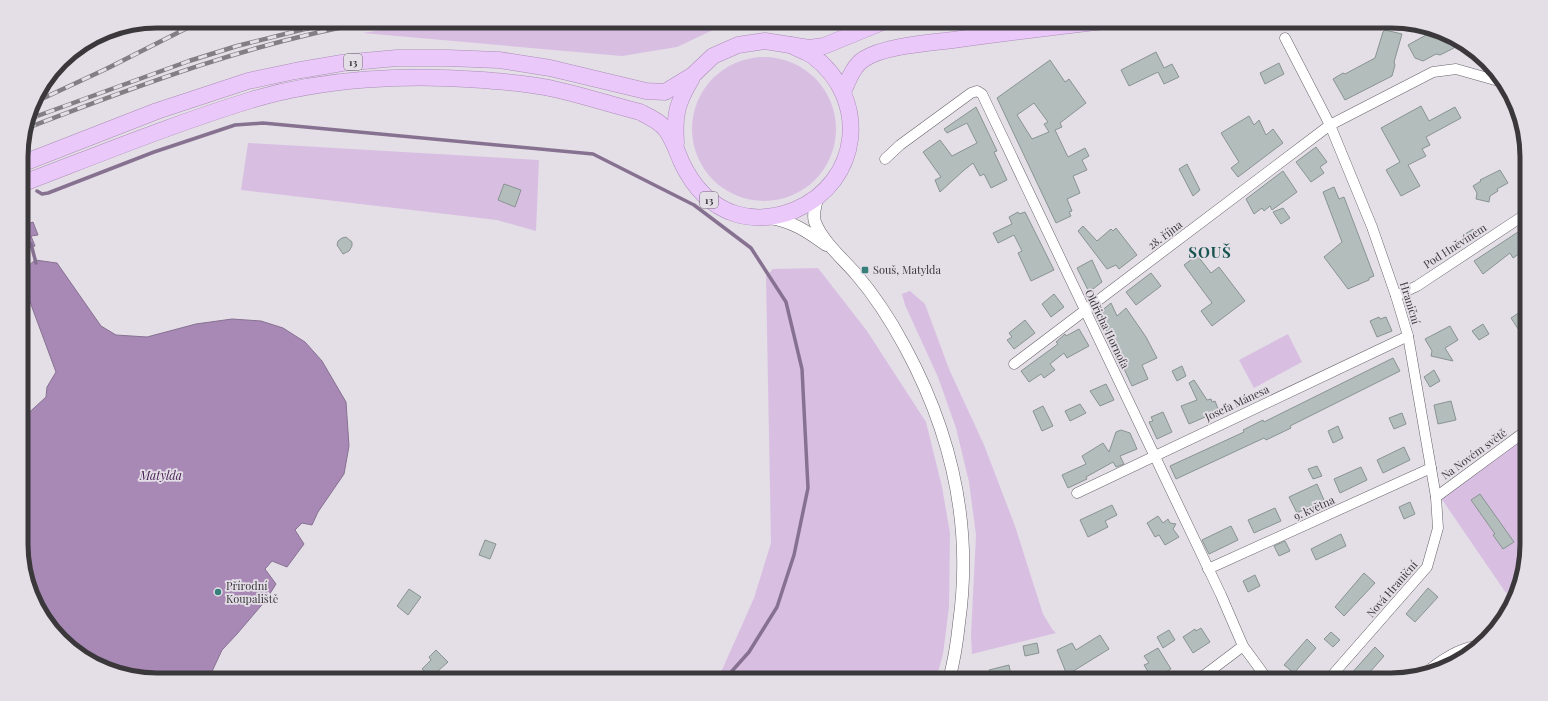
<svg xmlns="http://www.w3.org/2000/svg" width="1548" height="701" viewBox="0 0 1548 701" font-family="'Playfair Display',serif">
	<rect width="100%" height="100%" fill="#e4dee7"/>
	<!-- green -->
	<g fill="#d8bfe2">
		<polygon points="435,21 732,21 677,47 622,56 363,33"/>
		<circle cx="764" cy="129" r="72"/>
		<polygon points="248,143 539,160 536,231 497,220 241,190"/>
		<polygon points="818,268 867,331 926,422 942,487 950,533 949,607 943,654 936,680 711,680 722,670 754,598 771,543 766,276 773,269"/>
		<polygon points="910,291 925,304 949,369 984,445 1015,526 1043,614 1052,629 1056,633 972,654 971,635 976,535 969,482 956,428 938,377 905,305 902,294"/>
		<polygon points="1288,334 1302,362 1254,388 1239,360"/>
		<polygon points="1527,435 1527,544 1519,584 1506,593 1441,498"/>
	</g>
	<!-- water -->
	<g fill="#a889b6" stroke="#877191">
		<polygon points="33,222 38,235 31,236 35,246 29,248 25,238 22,239 21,226"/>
		<polygon points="35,260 57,263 101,326 116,335 147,337 196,324 232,319 261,321 283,328 305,342 322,361 346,402 349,446 344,474 318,512 312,525 302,523 295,530 304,544 287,567 272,561 265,569 276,584 266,600 237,634 222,650 208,680 157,680 105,670 49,627 22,562 22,419 46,397 47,387 56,372 23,283 26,268"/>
	</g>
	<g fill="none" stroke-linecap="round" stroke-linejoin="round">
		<!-- stream -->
		<g stroke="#877191" stroke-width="3.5">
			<polyline points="21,147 22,150"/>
			<polyline points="37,191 42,194 48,193 154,152 235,125 263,123 593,154 694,205 751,248 786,302 802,369 808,488 794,555 777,607 749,652 724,680"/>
			<polyline points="31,244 36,263"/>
		</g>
	</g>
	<!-- building -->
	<g fill="#b2bdbc" stroke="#899492" fill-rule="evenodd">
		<polygon points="1385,30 1402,34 1394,62 1395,65 1392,76 1345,100 1333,79 1343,73 1345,74 1375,58 1383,32"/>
		<polygon points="1440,31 1443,31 1456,41 1454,48 1440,55 1436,54 1423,61 1415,58 1408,45 1426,35 1430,36"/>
		<polygon points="1156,52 1164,68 1172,64 1179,77 1164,84 1158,72 1129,86 1121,70"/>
		<path d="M 1050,60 L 1065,82 L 1069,79 L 1086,103 L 1060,123 L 1062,127 L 1055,130 L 1068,157 L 1085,148 L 1089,156 L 1082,160 L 1087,170 L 1073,176 L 1080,193 L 1067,199 L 1072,211 L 1069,212 L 1071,216 L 1056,223 L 997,98 ZM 1034,103 L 1048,122 L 1044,124 L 1049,132 L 1032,139 L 1017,115 Z"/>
		<polygon points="1279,63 1284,74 1265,84 1260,73"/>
		<polygon points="1421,106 1429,121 1455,107 1461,118 1426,137 1430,145 1422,149 1426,156 1408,165 1420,186 1401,196 1386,170 1400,162 1381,128"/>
		<polygon points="976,107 997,151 994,152 1007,180 991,188 984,174 980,176 973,163 963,171 940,192 935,180 941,177 923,152 940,140 952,156 977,143 967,123 947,133 944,129"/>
		<polygon points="1249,116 1254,125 1259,120 1266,135 1273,129 1283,143 1238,177 1231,168 1239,162 1221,133"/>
		<polygon points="1316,147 1327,162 1320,167 1324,173 1311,182 1296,162"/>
		<polygon points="1187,164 1200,190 1193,196 1179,169"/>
		<polygon points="1500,170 1508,183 1497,189 1498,191 1490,196 1489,202 1476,199 1477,193 1473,186 1481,181 1480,180"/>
		<polygon points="1283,171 1297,192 1272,210 1270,206 1264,211 1262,208 1254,214 1246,199"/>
		<polygon points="504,184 521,190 515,207 498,200"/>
		<polygon points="1334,187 1339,199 1344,197 1374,276 1369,278 1369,280 1348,289 1324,257 1342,242 1323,192"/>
		<polygon points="1283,208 1290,218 1281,224 1273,212"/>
		<polygon points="1018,212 1019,214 1025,212 1054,270 1031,281 1018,253 1022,251 1014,235 998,243 993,233 1012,224 1009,217"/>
		<polygon points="1083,226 1097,241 1111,229 1113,231 1116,228 1137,255 1119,269 1116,265 1107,269 1078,231"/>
		<polygon points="1473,229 1478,237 1465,244 1462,236"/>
		<polygon points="1521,230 1526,238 1526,249 1513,258 1510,253 1483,274 1474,261"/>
		<polygon points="346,237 352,242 352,246 349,251 343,254 337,245 338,241 342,238"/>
		<polygon points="1197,255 1211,273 1219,267 1245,301 1212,326 1201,311 1212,303 1184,265"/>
		<polygon points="1092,260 1102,282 1089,292 1077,268"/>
		<polygon points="1151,273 1161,286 1136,305 1126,292"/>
		<polygon points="1054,294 1064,307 1051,317 1042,304"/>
		<polygon points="1111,303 1117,316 1126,308 1146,337 1157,358 1142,365 1148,379 1132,386 1099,315 1100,312"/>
		<polygon points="1526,308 1526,341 1511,318"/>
		<polygon points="1379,317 1380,319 1386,317 1392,331 1377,337 1370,321"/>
		<polygon points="1025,320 1035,333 1014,349 1007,340 1012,337 1009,333"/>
		<polygon points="1483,324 1489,334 1479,340 1472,331"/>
		<polygon points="1450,326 1458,340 1445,348 1453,361 1431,356 1432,351 1425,339"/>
		<polygon points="1079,329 1089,346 1067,358 1064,353 1050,364 1055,370 1044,378 1041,374 1029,382 1021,371 1058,344 1056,342 1065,334 1066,336"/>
		<polygon points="1393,358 1400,371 1290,426 1291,428 1266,440 1264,438 1176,479 1170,466 1244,432 1243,430 1263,420 1264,422 1278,415"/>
		<polygon points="1182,366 1186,376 1177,381 1172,371"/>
		<polygon points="1434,370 1440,381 1430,387 1424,377"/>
		<polygon points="1194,380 1207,400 1211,399 1212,402 1215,401 1219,411 1189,424 1181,406 1197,400 1189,383"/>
		<polygon points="1106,384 1114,400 1100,406 1090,391"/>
		<polygon points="1451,401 1456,420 1438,424 1434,405"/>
		<polygon points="1080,404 1086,413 1070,421 1065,411"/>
		<polygon points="1043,406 1053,426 1042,431 1033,411"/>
		<polygon points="1163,412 1172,432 1157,439 1149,422 1153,421 1151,417"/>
		<polygon points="1402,413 1406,424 1394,429 1389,418"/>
		<polygon points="1338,426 1343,438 1333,443 1328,431"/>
		<polygon points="1121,430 1130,433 1137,449 1120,456 1124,464 1116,467 1113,462 1086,477 1087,479 1068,488 1062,475 1086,464 1082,456 1103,443 1109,452 1116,432"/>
		<polygon points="1404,447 1410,460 1383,473 1377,460"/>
		<polygon points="1317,466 1322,476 1313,479 1308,469"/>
		<polygon points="1361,467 1367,480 1340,493 1334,479"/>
		<polygon points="1317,484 1324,500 1297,513 1289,497"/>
		<polygon points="1480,494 1514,542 1503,549 1493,535 1495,534 1471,500"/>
		<polygon points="1410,502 1415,514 1404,519 1399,507"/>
		<polygon points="1112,505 1117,515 1105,521 1108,527 1088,537 1080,520"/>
		<polygon points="1275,508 1281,521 1254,533 1248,520"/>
		<polygon points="1158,516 1163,523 1168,519 1170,523 1176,524 1173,529 1179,537 1165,545 1159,535 1155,537 1147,523"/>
		<polygon points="1231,526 1238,540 1209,554 1202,540"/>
		<polygon points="1341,534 1346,546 1316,560 1311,549"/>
		<polygon points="485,540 496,544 490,559 479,555"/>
		<polygon points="1285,541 1290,551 1279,556 1274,546"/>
		<polygon points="1364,573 1375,583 1344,616 1335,607"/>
		<polygon points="1255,575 1260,586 1248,592 1243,581"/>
		<polygon points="1428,588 1438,597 1415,622 1406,614"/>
		<polygon points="409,589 421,597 408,615 397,606"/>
		<polygon points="1201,628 1210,642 1193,653 1183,637 1195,629 1196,631"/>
		<polygon points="1169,630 1175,640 1163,648 1157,637"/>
		<polygon points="1331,632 1340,640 1333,647 1324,639"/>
		<polygon points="1100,635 1109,649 1067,675 1057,650 1072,643 1076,650"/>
		<polygon points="1307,639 1316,648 1294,673 1284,665"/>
		<polygon points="1037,643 1039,653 1025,656 1023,646"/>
		<polygon points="1375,647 1384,656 1363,680 1355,680 1350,675"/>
		<polygon points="1158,648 1171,669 1153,680 1144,665 1149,663 1144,656"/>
		<polygon points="436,650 448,662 438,671 441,673 434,680 422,669 431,660 429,657"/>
		<polygon points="1009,665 1012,680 991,680 989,670"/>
	</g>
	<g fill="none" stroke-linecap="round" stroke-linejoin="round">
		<defs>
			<g id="minor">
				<polyline points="1285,38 1330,125 1372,227 1396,296 1408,336 1436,497 1438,528 1427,567 1328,680"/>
				<polyline points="885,159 900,145 971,93 977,91 982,94 1221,595 1243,646 1268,680"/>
				<polyline points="1396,296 1417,286 1526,214"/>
				<polyline points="1014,364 1330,125 1433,72 1456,69 1502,82"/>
				<polyline points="1077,493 1408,336"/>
				<polyline points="1436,497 1527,430"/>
				<polyline points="1208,569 1431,468"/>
				<path d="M 1430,669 C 1443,659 1462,646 1479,646"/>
				<polyline points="1198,680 1243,646"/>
			</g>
			<g id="tertiary">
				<path d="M 817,198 C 816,206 812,214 815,222 C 822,241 843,259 856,274 C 875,296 891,321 905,347 C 952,434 973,525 959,623 C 957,643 954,661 949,680"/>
				<path d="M 770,218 C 792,221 808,232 826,245"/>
			</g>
			<g id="trunk">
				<path d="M 843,92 C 848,81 853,66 864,59 C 884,46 928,43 953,40 C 1003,33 1053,27 1104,21"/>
				<path d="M 676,143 C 674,114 677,103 692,78"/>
				<polyline points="21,164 157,111 248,81 295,71 342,63 397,58 447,58 499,60 550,68 646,91 665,92 693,75 713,56 738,45 765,41 809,48 824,46 885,21"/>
				<path d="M 21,184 C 97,155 173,124 251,100 C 324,78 408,74 483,80 C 504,82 524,83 544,87 C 576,93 608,104 640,112 C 650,117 661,122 667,131 C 673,140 677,151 681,161 C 692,185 710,206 736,214 C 756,220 775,218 795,210 C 861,182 870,99 813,56 C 807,52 798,49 791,45"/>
			</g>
		</defs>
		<!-- minor casing -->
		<use href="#minor" stroke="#68636a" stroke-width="11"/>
		<!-- tertiary casing -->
		<use href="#tertiary" stroke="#68636a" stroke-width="13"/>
		<!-- trunk casing -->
		<use href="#trunk" stroke="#aa8db6" stroke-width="17"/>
		<!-- minor -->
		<use href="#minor" stroke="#fff" stroke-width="10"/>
		<!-- tertiary -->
		<use href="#tertiary" stroke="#fff" stroke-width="12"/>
		<!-- trunk -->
		<use href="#trunk" stroke="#ebc8fa" stroke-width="16"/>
		<defs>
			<g id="rail">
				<polyline points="33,103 106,69 201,21"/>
				<polyline points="29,119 189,61 237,46 337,21"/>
				<path d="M 27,128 C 140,85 255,41 376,21"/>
			</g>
		</defs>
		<!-- rail casing -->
		<use href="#rail" stroke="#827e84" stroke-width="4.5"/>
		<!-- rail -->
		<use href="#rail" stroke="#e4dee7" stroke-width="3" stroke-dasharray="9" stroke-linecap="butt"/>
	</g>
	<!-- markers -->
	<g fill="#377f7a" stroke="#e4dee7" stroke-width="1.5">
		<rect x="861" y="266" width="8" height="8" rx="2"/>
		<circle cx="218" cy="592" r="4"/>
	</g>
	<g text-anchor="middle" stroke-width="3.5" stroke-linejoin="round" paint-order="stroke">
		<!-- shield labels -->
		<g fill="#e4dee7" stroke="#6e6a6f" stroke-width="1">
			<rect x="344" y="54" width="18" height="16" rx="3"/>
			<rect x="700" y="192" width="18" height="16" rx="3"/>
		</g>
		<g font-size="10" font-weight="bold" fill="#3b383c">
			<text x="353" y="66">13</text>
			<text x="709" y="204">13</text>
		</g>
		<!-- street labels -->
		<g font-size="11" fill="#3b383c" stroke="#e4dee7">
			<text transform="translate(1165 235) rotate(-37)" y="4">28. října</text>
			<text transform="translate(1455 246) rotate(-33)" y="4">Pod Hněvínem</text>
			<text transform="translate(1410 303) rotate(73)" y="4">Hraniční</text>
			<text transform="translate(1107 329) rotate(64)" y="4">Oldřicha Hornofa</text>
			<text transform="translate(1237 403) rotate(-25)" y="4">Josefa Mánesa</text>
			<text transform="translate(1474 454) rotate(-36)" y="4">Na Novém světě</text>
			<text transform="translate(1314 508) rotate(-24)" y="4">9. května</text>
			<text transform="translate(1392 589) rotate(-49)" y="4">Nová Hraniční</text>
		</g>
		<!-- poi labels -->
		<g font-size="11" fill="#3b383c" stroke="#e4dee7" text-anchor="start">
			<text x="873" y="274">Souš, Matylda</text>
			<text x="226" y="590">Přírodní<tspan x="226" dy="13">Koupaliště</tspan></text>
		</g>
		<!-- water labels -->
		<g font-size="12" font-style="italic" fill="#441b53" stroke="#e4dee7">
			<text x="161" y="480">Matylda</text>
		</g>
		<!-- district labels -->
		<g font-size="15" font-weight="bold" letter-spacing="1" fill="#175350" stroke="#e4dee7">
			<text x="1210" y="258">SOUŠ</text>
		</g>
	</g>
	<!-- crop -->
	<path d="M0 0H1548V701H0ZM157 28H1391A129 129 0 0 1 1520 157V544A129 129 0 0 1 1391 673H157A129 129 0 0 1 28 544V157A129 129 0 0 1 157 28Z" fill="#e4dee7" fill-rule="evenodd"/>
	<path fill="none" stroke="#3b383c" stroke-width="5" d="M157 28H1391A129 129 0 0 1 1520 157V544A129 129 0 0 1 1391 673H157A129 129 0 0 1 28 544V157A129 129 0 0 1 157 28Z"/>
</svg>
